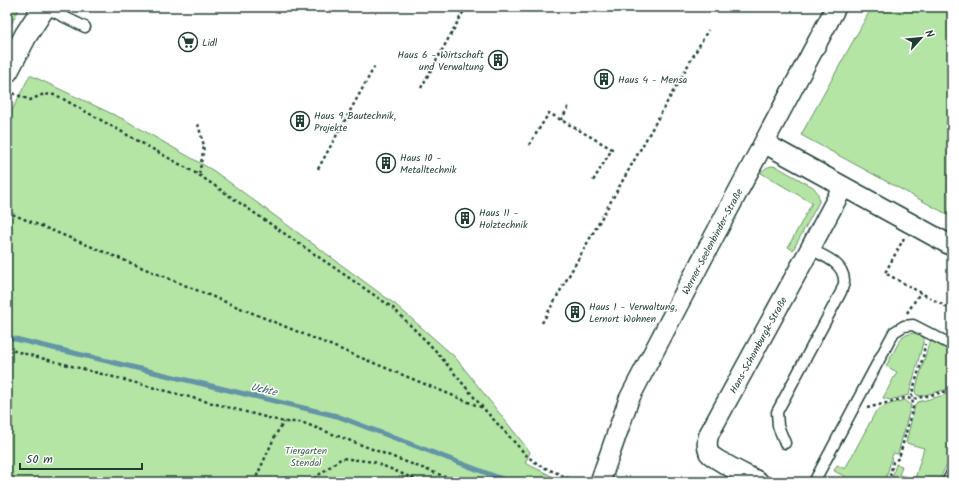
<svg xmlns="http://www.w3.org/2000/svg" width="959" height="489" viewBox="0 0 959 489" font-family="Kalam,sans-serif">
	<rect width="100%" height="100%" fill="#fff"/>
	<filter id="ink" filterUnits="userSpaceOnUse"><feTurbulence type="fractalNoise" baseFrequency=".025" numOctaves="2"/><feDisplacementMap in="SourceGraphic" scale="8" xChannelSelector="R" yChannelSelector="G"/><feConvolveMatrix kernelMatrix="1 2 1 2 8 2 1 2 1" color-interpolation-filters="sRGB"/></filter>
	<g filter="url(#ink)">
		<!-- green -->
		<g fill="#b5e5a5" stroke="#6a916c">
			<polygon points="7,7 20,7 7,32"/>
			<polygon points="872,7 952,7 952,217 801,135"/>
			<polygon points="30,75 125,120 214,171 396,305 455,357 530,452 525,463 564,482 7,482 7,120"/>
			<path d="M 772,166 L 777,167 L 813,187 C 818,192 819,195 819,202 L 793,250 L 788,247 L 812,203 L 761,173 C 764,169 766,167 772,166 Z"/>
			<polygon points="913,333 918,333 922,334 924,339 909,395 890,400 883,398 897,372 886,366 899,342 903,336"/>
			<polygon points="934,341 952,350 952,388 921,396 917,395 915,392 929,343"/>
			<polygon points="952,393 952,455 938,482 891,482 896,464 902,466 899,475 915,479 924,448 906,443 915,405 918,402"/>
			<polygon points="905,400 911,405 898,454 893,453 885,482 846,482 848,478 834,471 837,465 845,469 876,411 887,405"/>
		</g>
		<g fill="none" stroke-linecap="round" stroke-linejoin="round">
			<!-- stream -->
			<polyline stroke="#6395a6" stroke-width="5" points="7,337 337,416 510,482"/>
			<defs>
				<g id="service">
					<polyline points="44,7 85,27"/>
					<path d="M 785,443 L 778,426 L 777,412 L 841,292 C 842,288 845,283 844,280 C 843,262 823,256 810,249"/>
					<polyline points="814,482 894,332 904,326 913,325 952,345"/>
					<polyline points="947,482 952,473"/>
				</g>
				<g id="minor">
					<polyline points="764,143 952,246"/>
					<path id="s1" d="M 600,482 L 629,399 L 709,246 L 836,7"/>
					<path id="s2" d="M 759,482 C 750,477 713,459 709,453 C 706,446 707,440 709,434 L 810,249 L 843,187"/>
				</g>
				<polyline id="tertiary" points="7,71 26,35 44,7"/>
			</defs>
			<!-- service casing -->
			<use href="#service" stroke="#1f3d34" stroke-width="13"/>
			<!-- minor casing -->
			<use href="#minor" stroke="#1f3d34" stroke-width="22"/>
			<!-- tertiary casing -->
			<use href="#tertiary" stroke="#1f3d34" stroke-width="25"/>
			<!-- path -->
			<g stroke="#1f3d34" stroke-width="2.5" stroke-dasharray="3 3" stroke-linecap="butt">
				<polyline points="421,88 466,7"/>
				<polyline points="7,91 30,100 44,94 56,95 199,175 393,308 435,350 483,408 528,457 541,466 577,482"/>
				<polyline points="7,102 11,93"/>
				<polyline points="561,120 569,106"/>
				<polyline points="198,124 204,146 199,175"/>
				<polyline points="529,145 549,113 612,149 593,181"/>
				<polyline points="318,169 376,64"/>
				<polyline points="7,212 483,408"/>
				<polyline points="904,238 885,273 952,310"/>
				<polyline points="907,313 920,293"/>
				<polyline points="542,323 708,30"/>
				<polyline points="7,349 284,422 301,422 459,482"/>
				<polyline points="867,408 905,398 913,399 922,397 952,390"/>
				<polyline points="254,482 276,434 284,422"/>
				<polyline points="309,482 342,458 374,462 422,482"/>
				<polyline points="889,482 893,462 899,458 913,407 912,393 923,357 925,344"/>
			</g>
			<!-- service -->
			<use href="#service" stroke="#fff" stroke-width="10"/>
			<!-- minor -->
			<use href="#minor" stroke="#fff" stroke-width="19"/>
			<!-- tertiary -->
			<use href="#tertiary" stroke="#fff" stroke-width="22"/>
		</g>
	</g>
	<!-- icons -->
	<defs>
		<symbol id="supermarket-ring" viewBox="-11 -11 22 22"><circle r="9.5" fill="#fff" stroke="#1f3d34" stroke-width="1.5"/><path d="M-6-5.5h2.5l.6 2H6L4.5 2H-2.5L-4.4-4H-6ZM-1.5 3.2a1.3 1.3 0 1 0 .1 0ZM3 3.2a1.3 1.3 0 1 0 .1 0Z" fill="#1f3d34"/></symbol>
		<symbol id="building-ring" viewBox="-11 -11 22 22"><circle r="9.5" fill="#fff" stroke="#1f3d34" stroke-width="1.5"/><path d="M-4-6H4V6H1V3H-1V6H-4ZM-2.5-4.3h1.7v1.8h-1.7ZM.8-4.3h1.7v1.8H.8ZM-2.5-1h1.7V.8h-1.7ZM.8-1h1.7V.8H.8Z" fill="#1f3d34"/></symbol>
	</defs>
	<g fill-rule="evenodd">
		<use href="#supermarket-ring" x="177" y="31" width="22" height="22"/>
		<use href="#building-ring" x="487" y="49" width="22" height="22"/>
		<use href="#building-ring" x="593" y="68" width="22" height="22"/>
		<use href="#building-ring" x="289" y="110" width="22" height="22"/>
		<use href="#building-ring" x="375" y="152" width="22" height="22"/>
		<use href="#building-ring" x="454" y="207" width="22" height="22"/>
		<use href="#building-ring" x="564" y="301" width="22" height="22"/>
	</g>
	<g text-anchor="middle" stroke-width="3" stroke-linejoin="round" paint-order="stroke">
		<!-- poi labels -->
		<g font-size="10" fill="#1f3d34" stroke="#fff" text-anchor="start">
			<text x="202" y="46">Lidl</text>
			<text x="484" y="58" text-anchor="end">Haus 6 - Wirtschaft<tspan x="484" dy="12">und Verwaltung</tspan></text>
			<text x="618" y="83">Haus 4 - Mensa</text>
			<text x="314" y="119">Haus 9 Bautechnik,<tspan x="314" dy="12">Projekte</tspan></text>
			<text x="400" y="161">Haus 10 -<tspan x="400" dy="12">Metalltechnik</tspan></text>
			<text x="479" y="216">Haus 11 -<tspan x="479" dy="12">Holztechnik</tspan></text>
			<text x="589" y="310">Haus 1 - Verwaltung,<tspan x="589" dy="12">Lernort Wohnen</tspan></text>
		</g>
		<!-- street labels -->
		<g font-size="10" fill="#1f3d34" stroke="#fff">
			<text dy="4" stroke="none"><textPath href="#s1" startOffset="266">Werner-Seelenbinder-Straße</textPath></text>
			<text dy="4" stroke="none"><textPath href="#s2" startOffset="179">Hans-Schomburgk-Straße</textPath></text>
		</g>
		<!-- park labels -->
		<g font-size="10" fill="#3d5f4b" stroke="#fff">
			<text x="306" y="454">Tiergarten<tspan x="306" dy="12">Stendal</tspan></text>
		</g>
		<!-- water labels -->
		<g font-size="11" font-style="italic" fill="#3b6264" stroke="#fff">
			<text transform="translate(264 389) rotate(13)" y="4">Uchte</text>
		</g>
	</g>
	<!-- margin -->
	<rect width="959" height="489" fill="none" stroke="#fff" stroke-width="24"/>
	<rect x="12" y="12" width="935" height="465" fill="none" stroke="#1f3d34" stroke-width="1.5" filter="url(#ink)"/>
	<!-- north arrow -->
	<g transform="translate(921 38) rotate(63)" stroke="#ffffff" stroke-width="3" paint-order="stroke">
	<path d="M0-3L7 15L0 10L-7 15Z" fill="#1f3d34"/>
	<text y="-6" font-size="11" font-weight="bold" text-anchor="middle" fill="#1f3d34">N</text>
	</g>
	<!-- scale -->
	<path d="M20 463v6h122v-6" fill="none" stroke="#1f3d34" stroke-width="2"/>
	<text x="26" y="463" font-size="12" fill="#1f3d34" stroke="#ffffff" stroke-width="3" paint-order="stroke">50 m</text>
</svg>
